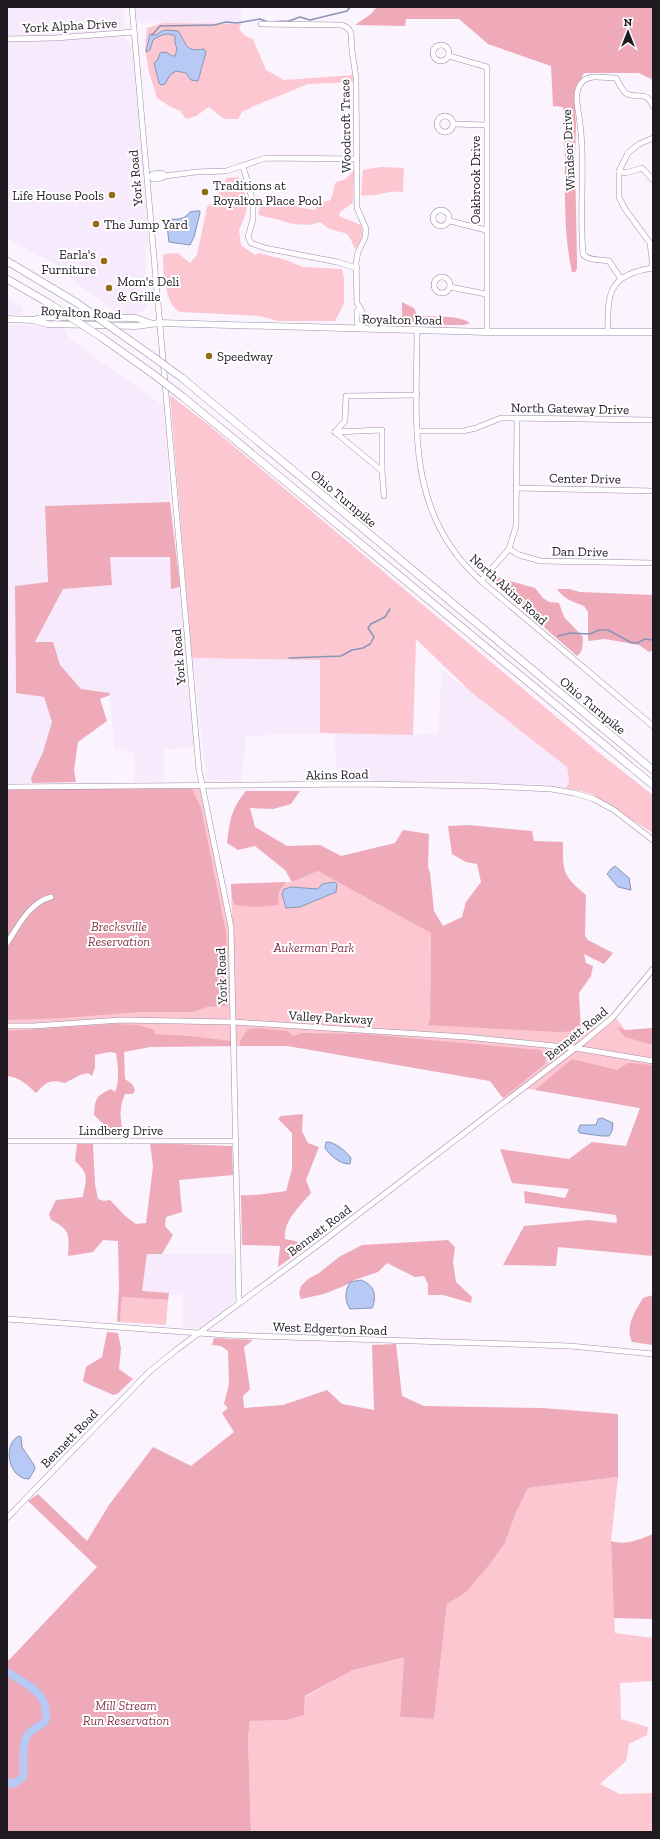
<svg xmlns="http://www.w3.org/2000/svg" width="660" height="1839" viewBox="0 0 660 1839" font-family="'Zilla Slab',serif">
	<rect width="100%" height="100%" fill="#fbf3fe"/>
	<!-- built -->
	<g fill="#f8eafd">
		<polygon points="7,7 124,7 124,37 130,43 134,61 149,248 145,249 147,308 135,315 120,315 74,281 57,265 7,239"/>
		<polygon points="135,7 241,7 241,24 137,23"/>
		<polygon points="7,298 22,307 22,315 7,314"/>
		<polygon points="7,324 64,327 71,340 164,406 170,502 45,506 48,583 15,586 16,693 44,697 52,722 43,752 31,778 32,783 7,783"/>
		<polygon points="110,557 170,557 171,588 180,587 194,747 163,750 165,782 135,782 134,753 114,749 110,693 81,689 60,665 53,642 35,642 63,589 112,585"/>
		<polygon points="192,658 320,660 320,733 246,736 241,782 207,780"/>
		<polygon points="442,670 567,767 569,782 566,788 535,784 483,783 336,782 335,733 413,735 438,733"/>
		<polygon points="147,1254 234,1254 236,1293 234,1300 229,1307 201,1328 183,1328 182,1295 142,1291"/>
	</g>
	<!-- green -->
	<g fill="#fdc7d1">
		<polygon points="163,23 241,24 239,29 245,36 253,39 266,70 284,80 354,75 353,82 308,84 254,106 242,112 238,119 224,119 209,107 196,116 186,119 180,111 169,106 157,98 149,72 145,49 147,28"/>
		<path d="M 381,167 L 404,168 L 403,192 C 389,189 376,198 361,195 L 363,170 Z"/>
		<path d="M 354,170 L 353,203 L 340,212 L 339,216 L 361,225 C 364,235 361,242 355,249 C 347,230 349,235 330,229 C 327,228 323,224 320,222 C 299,230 282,219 261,216 L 258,214 L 260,207 L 269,206 L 283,200 L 300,203 L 297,207 L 315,210 L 318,202 L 329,201 C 335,194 332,188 336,182 L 346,179 Z"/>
		<path d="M 238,177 L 248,201 L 245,216 L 239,230 L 241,245 L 255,255 L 259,253 L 286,260 L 303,267 L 342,269 L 344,278 L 344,304 L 335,321 L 278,321 L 259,316 L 180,312 C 177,310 174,308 173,306 C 166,297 161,264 164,254 L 178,253 L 190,263 L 197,255 L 207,207 L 214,201 L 227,178 Z"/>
		<polygon points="170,395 210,426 603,756 653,795 653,833 592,794 566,788 569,782 567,767 472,693 416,639 413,735 320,733 320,660 192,658"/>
		<polygon points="200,785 232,924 231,884 292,882 318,871 421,871 431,933 430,1014 603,1028 616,1018 625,1030 653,1031 653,1110 524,1088 506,1102 490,1081 288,1046 7,1047 7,786"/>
		<polygon points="122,1297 168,1300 166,1325 120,1322"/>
		<polygon points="618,1477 611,1541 615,1633 653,1638 653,1681 620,1683 621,1719 648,1727 647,1735 629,1744 626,1761 600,1784 620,1794 653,1793 653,1832 251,1832 248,1738 250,1721 287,1720 304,1715 305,1697 353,1670 404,1656 400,1717 434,1719 447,1604 466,1591 490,1564 505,1543 515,1515 528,1488"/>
	</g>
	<!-- forest -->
	<g fill="#eeaab8">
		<path d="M 377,7 L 653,7 L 653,80 L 639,73 L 584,73 L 574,95 L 576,125 L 575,158 L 577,261 L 577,269 L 575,272 L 572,272 C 560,218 568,162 563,107 L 553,106 L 551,66 L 488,44 L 459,19 L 406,19 L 405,26 L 355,25 L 371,14 Z"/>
		<path d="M 402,302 L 414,308 L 417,315 C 433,318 458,314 470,323 L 464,325 L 434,325 L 432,323 C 423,324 411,328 402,321 Z"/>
		<polygon points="170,502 180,587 171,589 170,557 110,557 112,585 63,589 35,642 53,642 60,665 81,689 110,693 110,695 100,699 107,721 78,742 74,770 76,782 32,783 31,778 43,752 52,722 44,697 16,693 15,586 48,582 45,506"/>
		<path d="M 496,577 L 535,588 L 543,598 L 549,602 L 559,603 L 564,617 L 583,637 C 582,644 584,651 577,656 L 499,588 L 495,581 Z"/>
		<path d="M 557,589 L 569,589 L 580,592 L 653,595 L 653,650 L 649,652 L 639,645 L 605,639 L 588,641 L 588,612 L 584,606 C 573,602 564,599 557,589 Z"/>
		<polygon points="7,789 192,789 201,808 226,932 229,992 226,1006 207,1007 193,1012 138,1012 65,1018 7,1020"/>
		<path d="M 246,791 L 300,791 L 291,804 L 273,809 L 250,808 L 255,827 L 287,846 L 320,845 L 341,856 L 395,843 L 403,830 L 429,834 L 428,867 L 430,873 L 434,911 L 443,926 L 462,917 L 466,902 L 481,882 L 477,864 L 466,862 L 452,854 L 448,826 L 468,825 L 532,831 L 534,841 L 563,842 C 563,872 562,875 586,895 L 585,936 L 588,940 L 613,953 L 604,964 L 584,954 L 586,963 L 593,966 L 591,976 L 579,993 L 581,1031 L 558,1032 L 428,1025 L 430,1020 L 431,933 L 318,871 L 292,882 L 285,870 L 255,846 L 238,850 L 227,843 C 230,820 231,809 246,791 Z"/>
		<polygon points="286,882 279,892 278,905 253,907 235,905 232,898 231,884"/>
		<path d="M 113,1024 L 138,1025 L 154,1030 L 155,1034 L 189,1036 L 231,1041 L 231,1046 L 150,1047 L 124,1052 L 125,1079 L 132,1084 L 135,1090 L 133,1094 L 125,1094 C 118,1111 121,1117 123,1134 L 115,1135 L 94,1115 C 95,1098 96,1096 111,1089 L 115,1092 C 120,1080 118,1066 116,1053 L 110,1052 L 95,1055 L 95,1067 L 92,1076 L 88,1073 L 80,1075 L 65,1083 C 49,1079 47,1082 36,1093 C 27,1085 20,1077 7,1076 L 7,1031 Z"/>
		<polygon points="617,1027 625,1030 653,1028 653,1045 625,1037"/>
		<polygon points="259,1028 287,1031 294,1036 301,1033 365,1034 540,1050 546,1055 545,1064 503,1098 490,1081 288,1046 240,1046 240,1041 248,1029"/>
		<polygon points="572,1059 617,1070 628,1063 653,1065 653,1256 558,1247 556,1266 503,1265 524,1226 588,1220 617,1223 616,1215 525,1203 524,1191 565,1198 569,1189 512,1183 500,1149 569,1159 592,1142 626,1146 640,1108 535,1090"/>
		<path d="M 303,1114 L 302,1131 L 308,1143 L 319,1147 L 306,1180 L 311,1193 C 300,1206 283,1221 285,1239 L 300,1242 L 302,1250 L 278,1267 L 280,1246 L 242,1245 L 241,1195 C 256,1196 271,1193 286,1191 L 292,1169 L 292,1133 L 278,1119 L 281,1116 Z"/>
		<path d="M 150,1143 L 232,1146 L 233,1175 L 179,1180 L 182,1212 L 166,1217 L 165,1226 L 173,1235 L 162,1254 L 147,1254 L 142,1291 L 169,1293 L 168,1300 L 122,1297 L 120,1322 L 117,1321 L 119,1288 L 118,1241 L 103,1240 L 93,1252 L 68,1256 C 69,1235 71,1230 51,1220 L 49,1214 L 56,1200 L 83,1197 C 86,1178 90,1175 75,1161 L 77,1144 L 93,1144 L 95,1184 L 98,1199 L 104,1201 L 110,1200 L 125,1216 L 136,1224 L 146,1223 L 153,1166 Z"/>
		<polygon points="448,1240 455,1247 453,1262 456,1282 472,1297 471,1303 443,1295 428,1295 428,1284 424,1276 415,1277 387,1263 378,1272 354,1280 344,1286 324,1294 301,1299 299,1294 301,1286 308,1279 319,1273 339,1257 362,1245"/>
		<path d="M 653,1295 L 653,1345 L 632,1342 C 625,1325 635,1312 643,1298 Z"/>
		<path d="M 107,1332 L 118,1333 L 121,1348 L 119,1369 L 133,1379 L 117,1394 L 113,1395 C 106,1391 88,1385 83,1381 L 86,1367 L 102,1357 Z"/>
		<polygon points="214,1338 253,1340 244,1347 250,1389 243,1396 244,1408 283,1405 327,1390 342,1404 374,1410 372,1345 396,1344 402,1396 424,1406 542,1408 618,1414 618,1477 528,1488 515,1515 505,1543 490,1564 466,1592 447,1604 434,1719 400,1717 404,1657 353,1670 305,1696 304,1715 287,1720 250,1721 248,1738 251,1832 7,1832 7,1659 9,1660 97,1567 28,1501 38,1494 87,1541 109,1505 153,1447 191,1466 234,1432 222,1413 228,1408 224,1404 229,1384 228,1351 221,1346 212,1345"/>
		<path d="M 653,1534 L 653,1619 L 614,1618 L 611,1541 C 626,1546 640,1539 653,1534 Z"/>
	</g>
	<!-- water -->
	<g fill="#b7caf6" stroke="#8995b6">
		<path d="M 167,30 L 178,31 C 188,44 183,52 204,49 L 206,52 L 198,81 L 191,80 L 186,73 L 176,71 L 170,75 L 165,84 L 161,85 L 159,83 L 154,63 L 157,61 L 160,53 L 166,52 L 172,56 L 175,56 L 177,49 L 175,43 L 175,36 C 167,32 160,35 153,40 L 150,50 L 146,52 L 150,34 L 156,35 L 162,31 Z"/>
		<path d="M 196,211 L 200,211 L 200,213 L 194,237 L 190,245 L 169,242 L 166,219 C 176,219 183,221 190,212 Z"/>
		<polygon points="615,866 629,878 631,890 618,887 607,874 611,869"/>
		<polygon points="334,882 337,884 336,892 300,907 286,908 282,894 284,889 292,887 318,889 322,884"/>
		<polygon points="602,1118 613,1123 612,1131 609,1136 602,1136 580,1133 578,1131 580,1125 596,1125 598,1119"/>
		<path d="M 326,1142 C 334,1141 347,1152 351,1158 L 350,1164 C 339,1164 331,1156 325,1148 Z"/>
		<path d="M 361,1280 C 373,1285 377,1292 373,1306 L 372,1308 L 350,1309 C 344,1300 345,1291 350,1282 Z"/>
		<path d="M 19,1436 L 21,1437 L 22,1447 L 34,1465 L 35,1469 L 29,1479 C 8,1479 2,1444 19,1436 Z"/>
	</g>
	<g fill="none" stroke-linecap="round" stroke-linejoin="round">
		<!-- stream -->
		<g stroke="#8995b6" stroke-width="1.5">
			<polyline points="152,35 160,26 214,25 226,22 237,23 260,19 268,22 289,21 300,17 310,20 347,11 350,7"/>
			<polyline points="558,636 570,633 590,634 599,630 608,630 632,643 637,643 645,639 653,640"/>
			<polyline points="289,658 341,656 352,650 363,648 370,644 374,637 368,628 371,624 385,617 390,609"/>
		</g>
		<!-- river -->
		<path stroke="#b7caf6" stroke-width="8" d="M 7,1672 C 28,1685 51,1694 45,1722 C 40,1726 33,1729 29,1733 C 20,1742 25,1765 23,1777 L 13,1784 L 7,1782"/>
		<defs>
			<g id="minor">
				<polyline points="132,7 199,770 231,927 239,1303"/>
				<polyline points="261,24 342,25 348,28 351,33 352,51 356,77 357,208 366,229 365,238 358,252 356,263 357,303 362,311 363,324 360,326 357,323 357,311 359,309"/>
				<polyline points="7,39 55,38 134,32"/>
				<circle cx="441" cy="53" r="8"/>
				<polyline points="449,56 487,67 487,332"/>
				<circle cx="445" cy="124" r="8"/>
				<polyline points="454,124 486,125"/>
				<polyline points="243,166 253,202 253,219 248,237 251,243 265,248 337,262 357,268"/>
				<polyline points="619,171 626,173 642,168 653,180"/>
				<polyline points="165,176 162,178 153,179 151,176 153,174 162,173 165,176 196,172 226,171 266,158 357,159"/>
				<circle cx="441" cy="218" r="8"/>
				<polyline points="450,221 486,230"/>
				<polyline points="653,268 650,243 625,209 619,197 619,171 628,153 639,144 653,138"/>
				<circle cx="442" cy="285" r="8"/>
				<path d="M 621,279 L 609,261 C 600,259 588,261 583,254 C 579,208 586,161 579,116 C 577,105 574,89 583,81 C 591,74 606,78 616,78 C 619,83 622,91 627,94 C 639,99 646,90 653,106"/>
				<polyline points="450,287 486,294"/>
				<path d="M 417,330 C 417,423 404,512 481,581 L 653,726"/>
				<path d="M 608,332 C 607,293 609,274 653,268"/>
				<polyline points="417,431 463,431 476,428 501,418 653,420"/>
				<polyline points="335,432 382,430 382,471 384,496"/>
				<polyline points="335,432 345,421 346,396 417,395"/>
				<polyline points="335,432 382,471"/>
				<polyline points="516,488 653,491"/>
				<polyline points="509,549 519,555 541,561 653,563"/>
				<polyline points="481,581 509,549 516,526 517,418"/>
				<polyline points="7,787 360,784 483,786 551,789 574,793 594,799 614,810 653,840"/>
				<path d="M 7,943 C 19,925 29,903 51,897"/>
				<polyline points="7,1026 33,1026 121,1020 233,1022 466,1037 575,1048 653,1061"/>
				<polyline points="7,1141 235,1141"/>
				<polyline points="7,1319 226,1335 570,1346 653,1354"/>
				<polyline points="7,1518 149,1372 176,1350 314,1248 582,1043 613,1017 653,969"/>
			</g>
			<g id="major">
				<polyline points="7,319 33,320 47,317 136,318 150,323"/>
				<polyline points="33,320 47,324 136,326 159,323 487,332 653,332"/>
			</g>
			<g id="highway">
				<polyline points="7,261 77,303"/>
				<polyline points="7,279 50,304"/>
				<polyline points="101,337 153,374"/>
				<polyline points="125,337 152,356"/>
				<polyline points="182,378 653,770"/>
				<polyline points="183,397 653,785"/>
			</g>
		</defs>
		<!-- minor casing -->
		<use href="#minor" stroke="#9e8da4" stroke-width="6"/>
		<!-- major casing -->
		<use href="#major" stroke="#9e8da4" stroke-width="7"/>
		<!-- highway casing -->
		<use href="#highway" stroke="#9e8da4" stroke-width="8"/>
		<!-- minor -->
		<use href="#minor" stroke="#fff" stroke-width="5"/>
		<!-- major -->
		<use href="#major" stroke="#fff" stroke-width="6"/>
		<!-- highway -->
		<use href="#highway" stroke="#fff" stroke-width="7"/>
		<defs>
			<g id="highway-bridge">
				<polyline points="77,303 125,337"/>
				<polyline points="50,304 101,337"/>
				<polyline points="152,356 182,378"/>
				<polyline points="153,374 183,397"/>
			</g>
		</defs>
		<!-- highway-bridge casing -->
		<use href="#highway-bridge" stroke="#9e8da4" stroke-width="8" stroke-linecap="butt"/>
		<!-- highway-bridge -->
		<use href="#highway-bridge" stroke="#fff" stroke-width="7"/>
	</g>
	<!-- markers -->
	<g fill="#936b15" stroke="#fff" stroke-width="1.5">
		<circle cx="205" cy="192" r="4"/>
		<circle cx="112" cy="195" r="4"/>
		<circle cx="96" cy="224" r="4"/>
		<circle cx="104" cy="261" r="4"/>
		<circle cx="109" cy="288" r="4"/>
		<circle cx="209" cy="356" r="4"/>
	</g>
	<g text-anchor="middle" stroke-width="4" stroke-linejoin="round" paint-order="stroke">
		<!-- street labels -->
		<g font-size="13" fill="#1f1922" stroke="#fff">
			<text transform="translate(70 25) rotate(-3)" y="5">York Alpha Drive</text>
			<text transform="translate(345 126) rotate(-91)" y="5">Woodcroft Trace</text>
			<text transform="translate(568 150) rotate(-93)" y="5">Windsor Drive</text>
			<text transform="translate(135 178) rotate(-95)" y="5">York Road</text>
			<text transform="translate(475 180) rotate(-90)" y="5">Oakbrook Drive</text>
			<text transform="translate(81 312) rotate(3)" y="5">Royalton Road</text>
			<text transform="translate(402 319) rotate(1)" y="5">Royalton Road</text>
			<text transform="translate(570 408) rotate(1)" y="5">North Gateway Drive</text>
			<text transform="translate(585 478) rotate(1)" y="5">Center Drive</text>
			<text transform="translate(344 498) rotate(40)" y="5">Ohio Turnpike</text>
			<text transform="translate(580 551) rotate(1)" y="5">Dan Drive</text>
			<text transform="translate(509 589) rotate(42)" y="5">North Akins Road</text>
			<text transform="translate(178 657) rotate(-95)" y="5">York Road</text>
			<text transform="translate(593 705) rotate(40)" y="5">Ohio Turnpike</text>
			<text transform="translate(337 774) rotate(-1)" y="5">Akins Road</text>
			<text transform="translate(221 976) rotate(-92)" y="5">York Road</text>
			<text transform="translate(331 1017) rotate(3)" y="5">Valley Parkway</text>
			<text transform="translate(576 1033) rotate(-39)" y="5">Bennett Road</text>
			<text x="121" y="1135">Lindberg Drive</text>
			<text transform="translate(319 1230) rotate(-37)" y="5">Bennett Road</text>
			<text transform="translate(330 1328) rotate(2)" y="5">West Edgerton Road</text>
			<text transform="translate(69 1438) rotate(-46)" y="5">Bennett Road</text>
		</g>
		<!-- poi labels -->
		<g font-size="13" fill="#1f1922" stroke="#fff" text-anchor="start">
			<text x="213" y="190">Traditions at<tspan x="213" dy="15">Royalton Place Pool</tspan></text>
			<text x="104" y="200" text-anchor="end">Life House Pools</text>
			<text x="104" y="229">The Jump Yard</text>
			<text x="96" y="259" text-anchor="end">Earla's<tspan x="96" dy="15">Furniture</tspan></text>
			<text x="117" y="286">Mom's Deli<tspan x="117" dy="15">&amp; Grille</tspan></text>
			<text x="217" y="361">Speedway</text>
		</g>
		<!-- park labels -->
		<g font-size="13" font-style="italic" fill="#87374c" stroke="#fff">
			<text x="119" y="931">Brecksville<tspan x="119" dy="15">Reservation</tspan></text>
			<text x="314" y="952">Aukerman Park</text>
			<text x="126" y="1710">Mill Stream<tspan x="126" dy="15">Run Reservation</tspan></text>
		</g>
	</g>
	<!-- border -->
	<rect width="660" height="1839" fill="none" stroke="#1f1922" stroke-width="16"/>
	<!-- north arrow -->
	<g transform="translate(628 32)" stroke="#ffffff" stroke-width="3" paint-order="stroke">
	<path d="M0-3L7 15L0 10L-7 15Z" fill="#1f1922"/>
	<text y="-6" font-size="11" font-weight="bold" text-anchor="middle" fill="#1f1922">N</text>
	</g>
</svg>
